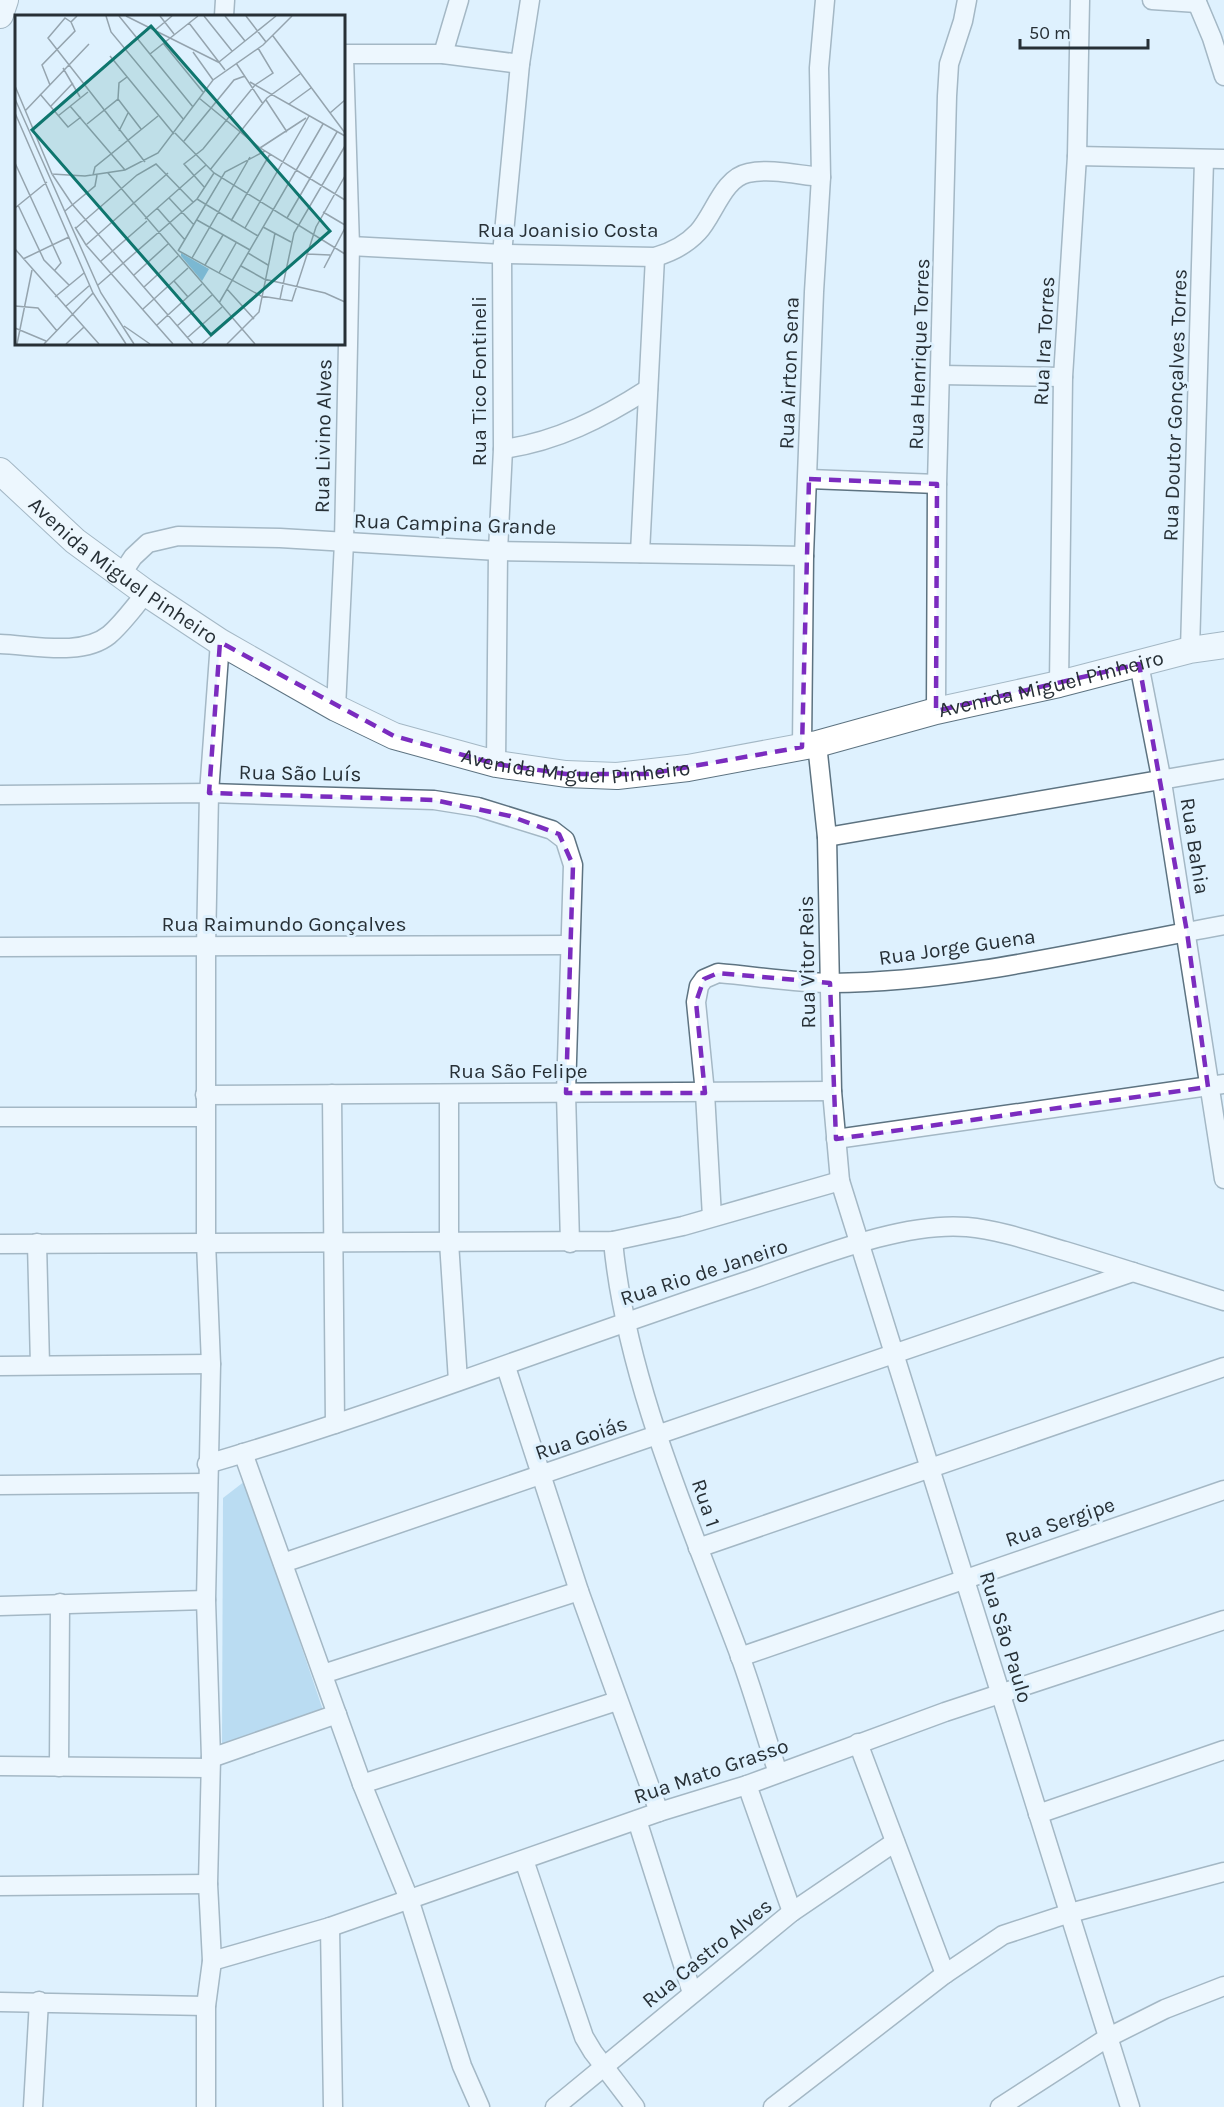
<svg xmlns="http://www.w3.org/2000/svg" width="1224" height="2107" viewBox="0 0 1224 2107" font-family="Karla,sans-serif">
	<rect width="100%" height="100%" fill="#def1fe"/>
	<!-- green -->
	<polygon fill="#8fc3e4" points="245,1481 324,1713 222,1749 223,1498"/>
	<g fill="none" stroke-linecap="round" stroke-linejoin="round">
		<defs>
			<g id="street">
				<polyline points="1152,0 1197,3"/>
				<polyline points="1196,0 1212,38 1224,76"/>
				<polyline points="224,16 225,0"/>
				<polyline points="344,54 443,54 520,64"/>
				<polyline points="443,54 459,0"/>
				<polyline points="1077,156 1224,159"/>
				<path d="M 350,246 L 502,254 L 655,257 C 672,252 686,245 698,232 C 714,215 723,178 748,173 C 771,168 798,175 821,177"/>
				<polyline points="940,375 1063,377"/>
				<path d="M 503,449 C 556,442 603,418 648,389"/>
				<polyline points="809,479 937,484"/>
				<polyline points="640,553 655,257"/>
				<polyline points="121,575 133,557 148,543 178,536 280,538 498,551 804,556"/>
				<path d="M 0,644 C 32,645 82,657 109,635 C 123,623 134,607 146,593"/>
				<polyline points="1190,650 1204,160"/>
				<polyline points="1139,664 1162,782 1224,1179"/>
				<polyline points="1059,684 1063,377 1077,156 1080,0"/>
				<polyline points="336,708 344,542 350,246 344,57"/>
				<polyline points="936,711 937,484 947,96 949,64 963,21 967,0"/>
				<polyline points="817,744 827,837 832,1091 840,1181 1130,2107"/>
				<polyline points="802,747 804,556 814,292 821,177 819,68 825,0"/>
				<polyline points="496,764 498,551 503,449 502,254 520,64 530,0"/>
				<polyline points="0,795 209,793 434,800 478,807 552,830 565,840 573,865 566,1093 570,1243"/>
				<polyline points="827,837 1224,769"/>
				<polyline points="0,947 569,945"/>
				<polyline points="332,1094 335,1424"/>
				<polyline points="449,1094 449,1242 458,1381"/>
				<polyline points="205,1095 832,1091"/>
				<polyline points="0,1117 205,1117"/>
				<polyline points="836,1139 1224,1084"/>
				<path d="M 712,1217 L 705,1093 L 696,1002 L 699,986 L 704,979 L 718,973 C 755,976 794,983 832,983 C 963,982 1095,948 1224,925"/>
				<path d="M 613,1241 C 626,1381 691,1525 740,1656 C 754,1694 765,1734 778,1773"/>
				<polyline points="37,1243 40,1365"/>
				<polyline points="0,1244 613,1241 683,1226 840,1181"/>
				<polyline points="0,1366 211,1364"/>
				<polyline points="506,1367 579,1591 659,1812"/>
				<polyline points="243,1453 362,1784 409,1899 462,2066 480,2107"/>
				<path d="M 207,1464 C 388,1411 565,1341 744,1282 C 808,1261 900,1221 967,1227 C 1000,1230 1034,1242 1065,1251 C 1118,1267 1171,1284 1224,1301"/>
				<polyline points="0,1485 207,1483"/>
				<polyline points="698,1548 1224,1367"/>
				<polyline points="283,1563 1133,1272"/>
				<polyline points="0,1606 206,1600"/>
				<polyline points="740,1657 1224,1490"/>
				<polyline points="323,1674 579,1591"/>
				<polyline points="858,1743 945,1974"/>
				<polyline points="211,1758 337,1714"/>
				<polyline points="0,1766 209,1768"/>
				<polyline points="59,1767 60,1603"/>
				<polyline points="362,1784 617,1701"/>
				<polyline points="747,1785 792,1912"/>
				<polyline points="1038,1814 1224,1750"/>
				<polyline points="637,1820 692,1993"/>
				<polyline points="524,1860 584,2037 593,2052 635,2107"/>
				<polyline points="0,1886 208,1884"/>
				<polyline points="330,1927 333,2107"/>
				<polyline points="212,1961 330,1927 659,1812 747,1785 945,1712 1224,1620"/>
				<polyline points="0,2002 206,2006"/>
				<polyline points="33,2107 39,2001"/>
				<polyline points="206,2107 206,2006 212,1961 208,1884 211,1758 206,1600 211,1364 206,1242 206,948 209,793 220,642"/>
				<polyline points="555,2107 792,1912 895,1842"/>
				<polyline points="773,2107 945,1974 1003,1935 1070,1913 1224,1872"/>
				<polyline points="1000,2107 1107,2038 1165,2009 1224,1986"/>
			</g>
			<g id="secondary">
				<polyline points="0,15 5,0"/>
				<path id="s1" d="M 0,471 L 75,541 L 146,593 L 220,642 L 336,708 L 394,736 L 496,764 L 566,774 L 617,776 L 688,768 L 817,744 L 936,711 L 1059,684 L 1190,650 L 1224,645"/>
			</g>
		</defs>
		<!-- street casing -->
		<use href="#street" stroke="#5d7381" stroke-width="21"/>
		<!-- secondary casing -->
		<use href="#secondary" stroke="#5d7381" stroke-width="28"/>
		<!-- street -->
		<use href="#street" stroke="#fff" stroke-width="18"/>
		<!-- secondary -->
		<use href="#secondary" stroke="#fff" stroke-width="26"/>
	</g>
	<!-- marked area -->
	<path d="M0 0H1224V2107H0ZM 809,479 L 937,484 L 936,711 L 1139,664 L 1187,932 L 1208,1087 L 836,1139 L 830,983 L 718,973 L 704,979 L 696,1002 L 705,1093 L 566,1093 L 573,865 L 559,834 L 510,816 L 434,800 L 209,793 L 220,642 L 394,736 L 496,764 L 566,774 L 648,774 L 802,747 Z" fill="#def1fe" fill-opacity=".55" fill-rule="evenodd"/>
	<path fill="none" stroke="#7b2cbf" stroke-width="4.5" stroke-dasharray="12 8" stroke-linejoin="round" d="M 809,479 L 937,484 L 936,711 L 1139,664 L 1187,932 L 1208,1087 L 836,1139 L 830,983 L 718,973 L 704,979 L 696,1002 L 705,1093 L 566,1093 L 573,865 L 559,834 L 510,816 L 434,800 L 209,793 L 220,642 L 394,736 L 496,764 L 566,774 L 648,774 L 802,747 Z"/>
	<g text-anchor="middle" stroke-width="6" stroke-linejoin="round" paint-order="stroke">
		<!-- street labels -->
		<g font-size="21" fill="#273036" stroke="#def1fe">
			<text x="568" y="237">Rua Joanisio Costa</text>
			<text transform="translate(1044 341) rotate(-87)" y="7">Rua Ira Torres</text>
			<text transform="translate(919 354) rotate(-88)" y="7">Rua Henrique Torres</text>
			<text transform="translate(789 373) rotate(-88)" y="7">Rua Airton Sena</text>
			<text transform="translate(479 381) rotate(-90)" y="7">Rua Tico Fontineli</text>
			<text transform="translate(1175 405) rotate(-88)" y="7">Rua Doutor Gonçalves Torres</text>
			<text transform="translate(323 436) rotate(-89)" y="7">Rua Livino Alves</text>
			<text transform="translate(455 524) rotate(2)" y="7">Rua Campina Grande</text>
			<text dy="7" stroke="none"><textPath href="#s1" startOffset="159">Avenida Miguel Pinheiro</textPath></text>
			<text dy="7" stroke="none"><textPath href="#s1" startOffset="1149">Avenida Miguel Pinheiro</textPath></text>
			<text dy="7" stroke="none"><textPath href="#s1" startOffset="663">Avenida Miguel Pinheiro</textPath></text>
			<text transform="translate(300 773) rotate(1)" y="7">Rua São Luís</text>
			<text transform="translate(1195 846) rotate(81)" y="7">Rua Bahia</text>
			<text x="284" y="931">Rua Raimundo Gonçalves</text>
			<text transform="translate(957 947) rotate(-8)" y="7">Rua Jorge Guena</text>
			<text transform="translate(807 962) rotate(-91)" y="7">Rua Vitor Reis</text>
			<text x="518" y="1078">Rua São Felipe</text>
			<text transform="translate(704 1272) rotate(-18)" y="7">Rua Rio de Janeiro</text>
			<text transform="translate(581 1438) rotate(-19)" y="7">Rua Goiás</text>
			<text transform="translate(706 1503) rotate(71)" y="7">Rua 1</text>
			<text transform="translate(1060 1522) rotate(-19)" y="7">Rua Sergipe</text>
			<text transform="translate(1006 1637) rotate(73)" y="7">Rua São Paulo</text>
			<text transform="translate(711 1771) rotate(-19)" y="7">Rua Mato Grasso</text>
			<text transform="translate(707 1953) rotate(-39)" y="7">Rua Castro Alves</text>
		</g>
	</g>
	<!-- overview -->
	<g transform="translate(15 15)">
		<rect width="330" height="330" fill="#def1fe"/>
		<path d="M 166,238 L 194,254 L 187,266 L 166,241 Z" fill="#8fc3e4"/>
		<path fill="none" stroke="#95a4ae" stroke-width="1.5" d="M 91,1 L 96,17 L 169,105M 104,1 L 178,92M 111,1 L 205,48M 145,1 L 159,19M 189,1 L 217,36M 210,1 L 230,26M 231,1 L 251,27M 56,7 L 50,3 L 33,23 L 130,147M 174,8 L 210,55M 139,16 L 157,1M 258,21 L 330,118M 148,28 L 188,77M 111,32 L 134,14M 178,37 L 198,65M 135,39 L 183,1M 95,41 L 159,119M 204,47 L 261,1M 221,48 L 248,89M 48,53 L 65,82M 235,67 L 330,121M 35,70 L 27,50 L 60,16 L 56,7 L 62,1M 0,71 L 37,159 L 70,161 L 110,155 L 143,138 L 198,65 L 248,30 L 277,1M 25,79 L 53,112 L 66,102M 184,83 L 245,133 L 330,185M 0,84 L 86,278 L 119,329M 103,84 L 126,114M 251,85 L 272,117M 274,89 L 296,73M 36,91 L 58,68M 55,91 L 110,155M 10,96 L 74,29M 0,98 L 78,278 L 111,329M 315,98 L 330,85M 43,101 L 73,77M 72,109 L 103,84 L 104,68 L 112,62M 104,116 L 113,98M 160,118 L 199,158 L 330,239M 169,126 L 219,65 L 230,61M 245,133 L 291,103M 0,148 L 46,248 L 40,255M 195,155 L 252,83 L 285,59M 93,158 L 240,329M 37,159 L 57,189 L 178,329M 78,160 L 80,152 L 143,101M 190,173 L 169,149 L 188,134 L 240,70 L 258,58 L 243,33M 154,183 L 179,210M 182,184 L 243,221M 3,190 L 29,245 L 54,270M 0,193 L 32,167M 142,193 L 170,225M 50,196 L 80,171 L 82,160M 308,197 L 330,210M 272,203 L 322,117M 130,204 L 191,150M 182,205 L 235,235M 216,206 L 255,139M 60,212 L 71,230 L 158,329M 248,212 L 276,227M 61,213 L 122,160 L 141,149 L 178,187M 230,213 L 294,101M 71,230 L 153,158M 0,234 L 84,329M 163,236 L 210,157 L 250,136M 164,236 L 246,281 L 277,286 L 301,212 L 330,161M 233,238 L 253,250M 292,239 L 315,240M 177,243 L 235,142M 8,244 L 54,222M 86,246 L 132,206M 190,250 L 208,220M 226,251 L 249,264 L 310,278 L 330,287M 309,253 L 330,213M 204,258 L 221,228M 119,260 L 153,229M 159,266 L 173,282M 83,270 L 182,184 L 199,158M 129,272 L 163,241M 212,274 L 239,304M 40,282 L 69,258M 265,284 L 279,218 L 330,131M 204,288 L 308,109M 0,291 L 23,293 L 42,316M 50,292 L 75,270M 128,294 L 173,253M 142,310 L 187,269M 109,311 L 135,329M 162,311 L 197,280M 0,313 L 31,326M 172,323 L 207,292M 2,329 L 17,255M 29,329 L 78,278M 51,329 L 69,312M 187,329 L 217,303M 212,329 L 244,297 L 260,218"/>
		<path fill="#0f766e" fill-opacity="0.15" stroke="#0f766e" stroke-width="3" d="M 136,11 L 315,216 L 196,320 L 17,115 Z"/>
		<rect width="330" height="330" fill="none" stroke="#273036" stroke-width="3"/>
	</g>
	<!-- scale -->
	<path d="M1020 39v9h128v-9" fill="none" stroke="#273036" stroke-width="3"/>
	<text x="1029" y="39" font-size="18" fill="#273036" stroke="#def1fe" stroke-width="4.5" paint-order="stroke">50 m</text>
</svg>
